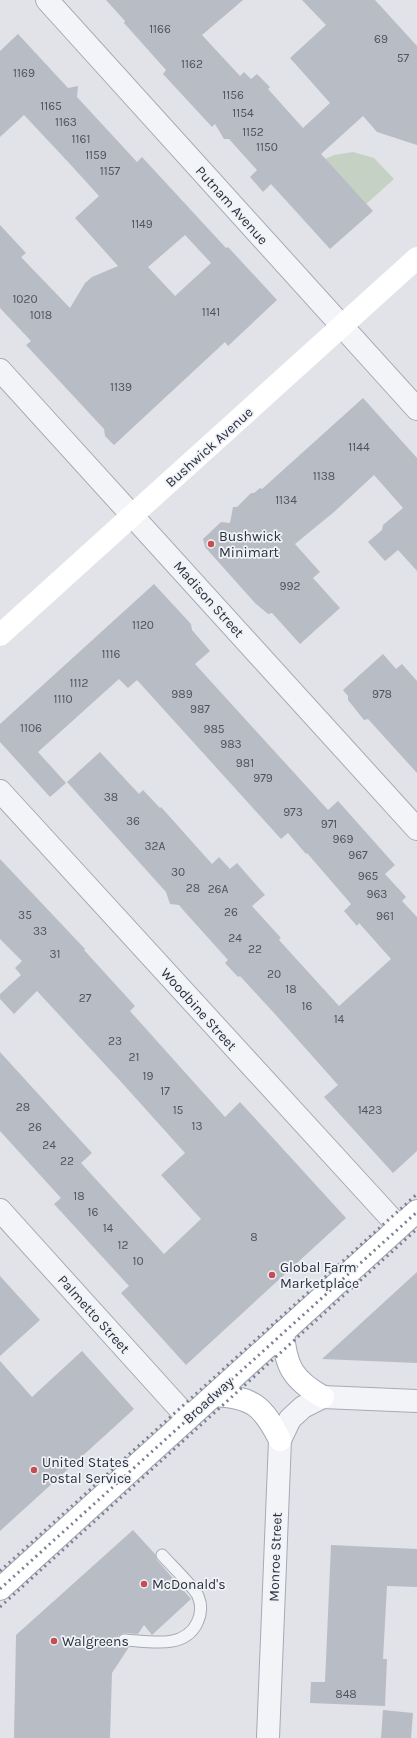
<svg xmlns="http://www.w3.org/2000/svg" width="417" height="1738" viewBox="0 0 417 1738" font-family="Karla,sans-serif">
	<rect width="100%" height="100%" fill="#e1e3e9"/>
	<!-- green -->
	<polygon fill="#c5d2c3" points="353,152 374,158 394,179 366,204 325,159 334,155"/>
	<!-- building -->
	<g fill="#b8bcc5" fill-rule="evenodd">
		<polygon points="106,0 243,0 202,35 240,76 244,72 251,79 257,74 270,87 268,89 303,128 330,103 290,58 326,25 302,0 375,0 417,46 417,145 377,132 363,116 321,154 373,211 330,249 271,184 263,192 250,177 257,170 229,139 224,139 215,124 212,127 163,74 166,70 124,23 125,21"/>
		<path d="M 18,34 L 68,88 L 78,86 L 77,97 L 137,162 L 142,157 L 226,248 L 228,247 L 277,300 L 228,346 L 225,342 L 114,445 L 105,436 L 104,429 L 26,345 L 31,341 L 0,308 L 0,225 L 26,253 L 21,257 L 70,308 L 85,283 L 92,277 L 118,266 L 75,218 L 99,196 L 70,164 L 24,115 L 0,137 L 0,51 ZM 185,235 L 211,263 L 175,296 L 148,267 Z"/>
		<polygon points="363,398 417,458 417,571 398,550 385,561 368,542 382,530 383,525 403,508 374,475 334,512 295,544 320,572 313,578 340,608 300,644 272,613 268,614 255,603 205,547 203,539 221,522 230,523 233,507 237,507 251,493 254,493 260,488 262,489"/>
		<polygon points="154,584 191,624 192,630 210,651 195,664 328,810 338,801 395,865 385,874 406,897 402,901 417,917 417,1151 393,1173 324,1097 338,1085 274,1013 240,976 238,977 225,963 228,960 184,911 179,905 170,904 166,892 67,782 100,752 139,794 143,790 160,808 161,807 212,864 219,857 230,869 237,863 265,895 252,906 281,938 279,940 339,1006 391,959 359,923 357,926 344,911 351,904 307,853 306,854 288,833 281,839 137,680 128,688 119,679 38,752 66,783 50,797 0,742 0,724"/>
		<polygon points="383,654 396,669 402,664 417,681 417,773 368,719 364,720 348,700 348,696 343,690"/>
		<polygon points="0,859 85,949 84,950 135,1006 130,1011 225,1117 240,1102 346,1218 186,1365 121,1293 129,1286 54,1204 61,1198 0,1131 0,1052 92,1153 81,1163 164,1254 201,1219 161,1175 185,1153 123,1084 37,991 14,1014 0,999 0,994 21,975 15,968 22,961 0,939"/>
		<polygon points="417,1272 417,1363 322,1359"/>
		<polygon points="0,1276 40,1320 0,1356"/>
		<polygon points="82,1351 134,1409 0,1531 0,1361 32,1397"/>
		<polygon points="133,1530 155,1554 157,1560 191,1599 152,1635 144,1625 138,1634 124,1633 118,1636 117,1640 120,1646 129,1647 112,1673 110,1738 14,1738 16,1635"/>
		<polygon points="331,1545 417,1549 417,1587 387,1586 383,1659 387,1659 385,1706 310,1703 311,1682 325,1682"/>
		<polygon points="383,1710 413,1713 411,1738 381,1738"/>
	</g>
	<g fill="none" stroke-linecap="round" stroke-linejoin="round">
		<defs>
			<path id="service" d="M 124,1640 C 149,1641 184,1650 197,1623 C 201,1615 202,1605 198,1596 C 194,1587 170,1564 162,1555"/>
			<g id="minor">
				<polyline points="47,0 417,409"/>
				<polyline points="0,370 417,829"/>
				<polyline points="0,791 399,1227"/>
				<polyline points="0,1210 188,1418"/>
				<polyline points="268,1738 280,1440 290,1419 303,1407 323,1397 417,1401"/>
			</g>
			<g id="primary">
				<path d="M 283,1332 C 285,1366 293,1380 323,1397"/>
				<path d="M 214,1395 C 253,1397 263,1406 280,1440"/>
				<polyline points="0,1589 417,1211"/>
			</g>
		</defs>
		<!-- service casing -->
		<use href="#service" stroke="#a6aab3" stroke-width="13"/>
		<!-- minor casing -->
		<use href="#minor" stroke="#a6aab3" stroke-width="24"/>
		<!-- primary casing -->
		<use href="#primary" stroke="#a1a6b4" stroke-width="24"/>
		<!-- service -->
		<use href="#service" stroke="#f3f4f7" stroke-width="11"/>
		<!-- minor -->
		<use href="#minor" stroke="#f3f4f7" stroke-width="22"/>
		<!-- secondary -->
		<polyline stroke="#fff" stroke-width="22" points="0,635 417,258"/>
		<!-- primary -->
		<use href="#primary" stroke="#fff" stroke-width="22"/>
		<!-- rail -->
		<g stroke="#7b8191" stroke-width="3" stroke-dasharray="2 4" stroke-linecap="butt">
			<polyline points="0,1571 417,1194"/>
			<polyline points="0,1589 417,1212"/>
			<polyline points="0,1607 417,1229"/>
		</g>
	</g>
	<!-- markers -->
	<g fill="#c64d52" stroke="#f0f2f6" stroke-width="1.5">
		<circle cx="211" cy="544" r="4"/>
		<circle cx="272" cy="1275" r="4"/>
		<circle cx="34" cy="1470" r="4"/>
		<circle cx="144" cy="1584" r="4"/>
		<circle cx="54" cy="1641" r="4"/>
	</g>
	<g text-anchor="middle" stroke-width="3.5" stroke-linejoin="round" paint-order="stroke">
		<!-- number labels -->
		<g font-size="12" fill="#4e5360">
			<text x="160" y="33">1166</text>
			<text x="381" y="43">69</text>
			<text x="403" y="62">57</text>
			<text x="192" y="68">1162</text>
			<text x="24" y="77">1169</text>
			<text x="233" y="99">1156</text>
			<text x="51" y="110">1165</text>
			<text x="243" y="117">1154</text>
			<text x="66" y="126">1163</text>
			<text x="253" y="136">1152</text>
			<text x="81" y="143">1161</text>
			<text x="267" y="151">1150</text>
			<text x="96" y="159">1159</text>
			<text x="110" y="175">1157</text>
			<text x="142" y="228">1149</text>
			<text x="25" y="303">1020</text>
			<text x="211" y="316">1141</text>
			<text x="41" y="319">1018</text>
			<text x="121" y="391">1139</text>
			<text x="359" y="451">1144</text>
			<text x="324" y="480">1138</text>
			<text x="286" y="504">1134</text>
			<text x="290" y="590">992</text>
			<text x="143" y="629">1120</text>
			<text x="111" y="658">1116</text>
			<text x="79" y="687">1112</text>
			<text x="182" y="698">989</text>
			<text x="382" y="698">978</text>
			<text x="63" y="703">1110</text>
			<text x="200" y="713">987</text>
			<text x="31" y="732">1106</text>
			<text x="214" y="733">985</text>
			<text x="231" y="748">983</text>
			<text x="245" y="767">981</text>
			<text x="263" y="782">979</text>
			<text x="111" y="801">38</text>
			<text x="293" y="816">973</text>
			<text x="133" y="825">36</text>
			<text x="329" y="828">971</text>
			<text x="343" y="843">969</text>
			<text x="155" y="850">32A</text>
			<text x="358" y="859">967</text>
			<text x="178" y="876">30</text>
			<text x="368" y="880">965</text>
			<text x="193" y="892">28</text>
			<text x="218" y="893">26A</text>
			<text x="377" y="898">963</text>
			<text x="231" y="916">26</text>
			<text x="25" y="919">35</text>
			<text x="385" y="920">961</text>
			<text x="40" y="935">33</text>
			<text x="235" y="942">24</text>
			<text x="255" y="953">22</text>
			<text x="55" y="958">31</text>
			<text x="274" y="978">20</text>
			<text x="291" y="993">18</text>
			<text x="85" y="1002">27</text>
			<text x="307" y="1010">16</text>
			<text x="339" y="1023">14</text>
			<text x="115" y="1045">23</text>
			<text x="134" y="1061">21</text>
			<text x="148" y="1080">19</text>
			<text x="165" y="1095">17</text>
			<text x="23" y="1111">28</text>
			<text x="178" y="1114">15</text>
			<text x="370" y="1114">1423</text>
			<text x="197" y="1130">13</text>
			<text x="35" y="1131">26</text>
			<text x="49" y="1149">24</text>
			<text x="67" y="1165">22</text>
			<text x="79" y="1200">18</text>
			<text x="93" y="1216">16</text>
			<text x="108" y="1232">14</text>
			<text x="254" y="1241">8</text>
			<text x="123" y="1249">12</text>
			<text x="138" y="1265">10</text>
			<text x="346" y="1698">848</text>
		</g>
		<!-- street labels -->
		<g font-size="14" fill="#2a303f" stroke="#f0f2f6">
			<text transform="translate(232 205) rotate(48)" y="5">Putnam Avenue</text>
			<text transform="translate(209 447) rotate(-42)" y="5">Bushwick Avenue</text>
			<text transform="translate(209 599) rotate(48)" y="5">Madison Street</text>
			<text transform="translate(199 1009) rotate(48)" y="5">Woodbine Street</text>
			<text transform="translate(94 1314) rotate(48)" y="5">Palmetto Street</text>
			<text transform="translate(208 1400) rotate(-42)" y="5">Broadway</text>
			<text transform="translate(275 1557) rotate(-88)" y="5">Monroe Street</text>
		</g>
		<!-- poi labels -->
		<g font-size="14" fill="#2a303f" stroke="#f0f2f6" text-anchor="start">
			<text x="219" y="541">Bushwick<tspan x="219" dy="16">Minimart</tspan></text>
			<text x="280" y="1272">Global Farm<tspan x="280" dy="16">Marketplace</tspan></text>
			<text x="42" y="1467">United States<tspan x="42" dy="16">Postal Service</tspan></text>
			<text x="152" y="1589">McDonald's</text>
			<text x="62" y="1646">Walgreens</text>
		</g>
	</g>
</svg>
